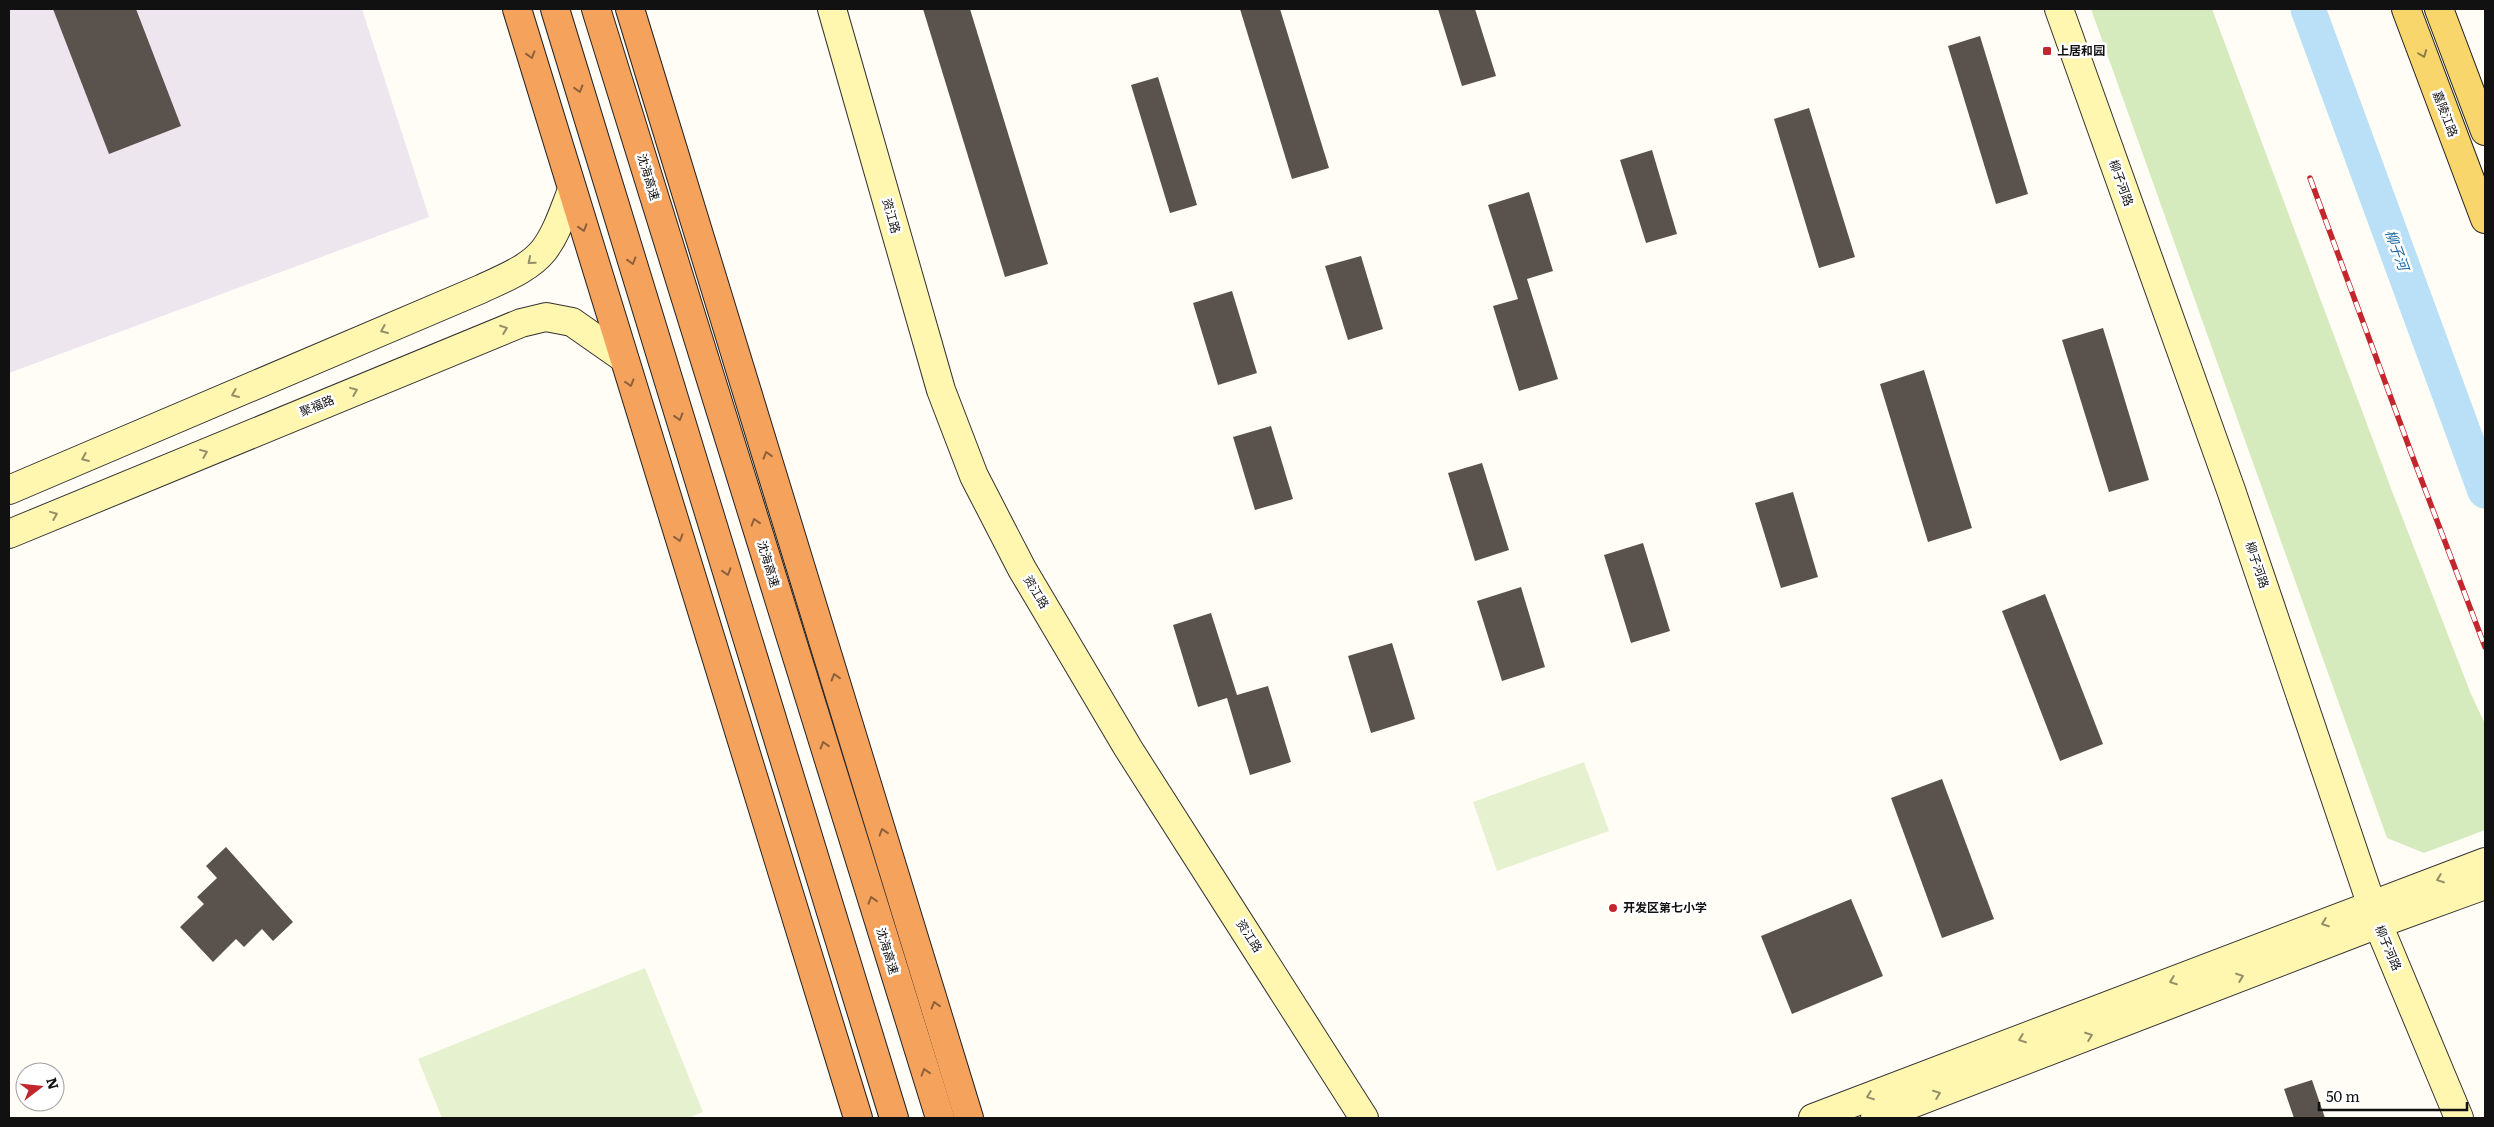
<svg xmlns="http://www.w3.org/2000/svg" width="2494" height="1127" viewBox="0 0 2494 1127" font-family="Literata,'Noto Sans SC',serif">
	<rect width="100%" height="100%" fill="#fffdf5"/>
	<!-- industrial -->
	<polygon fill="#eee6ef" points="9,9 362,9 429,217 9,373"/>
	<!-- green -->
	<polygon fill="#d5ebbd" points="2091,9 2212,9 2392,491 2471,694 2485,724 2485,830 2424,853 2387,838"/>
	<!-- pitch -->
	<g fill="#e6f2cf">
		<polygon points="1584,762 1609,831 1497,871 1473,802"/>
		<polygon points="645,968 703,1112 688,1118 442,1118 418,1059"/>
	</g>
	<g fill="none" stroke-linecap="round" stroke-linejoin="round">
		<!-- river -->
		<polyline stroke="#b9e0f7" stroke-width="35" points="2308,9 2485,491"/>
	</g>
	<!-- building -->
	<g fill="#5a524d">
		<polygon points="53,9 136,9 181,126 109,154"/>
		<polygon points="923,9 970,9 1048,264 1005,277"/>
		<polygon points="1240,9 1280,9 1329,168 1292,179"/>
		<polygon points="1438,9 1475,9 1496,76 1462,86"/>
		<polygon points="1980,36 2028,194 1996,204 1948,46"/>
		<polygon points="1158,77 1197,205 1170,213 1131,85"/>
		<polygon points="1809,108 1855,257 1819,268 1774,119"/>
		<polygon points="1652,150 1677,234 1646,243 1620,160"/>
		<polygon points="1529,192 1553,271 1527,279 1558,379 1519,391 1493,306 1518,299 1488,205"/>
		<polygon points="1361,256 1383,329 1348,340 1325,266"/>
		<polygon points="1232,291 1257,373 1218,385 1193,303"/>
		<polygon points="2103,328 2149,480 2109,492 2062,340"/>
		<polygon points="1924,370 1972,528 1928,542 1880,384"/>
		<polygon points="1271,426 1293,499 1255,510 1233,437"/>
		<polygon points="1482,463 1509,550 1475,561 1448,473"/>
		<polygon points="1793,492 1818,577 1781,588 1755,503"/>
		<polygon points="1643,543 1670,631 1631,643 1604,555"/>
		<polygon points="1521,587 1545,667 1502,681 1477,601"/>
		<polygon points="2045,594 2103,744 2060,761 2002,611"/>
		<polygon points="1211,613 1237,695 1268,686 1291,762 1250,775 1227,698 1198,707 1173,625"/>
		<polygon points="1392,643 1415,719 1371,733 1348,656"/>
		<polygon points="1942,779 1994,919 1942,938 1891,798"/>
		<polygon points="226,847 293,922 273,941 262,929 244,947 236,939 213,962 180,927 204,904 197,897 217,878 206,866"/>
		<polygon points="1851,899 1883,976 1792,1014 1761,936"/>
		<polygon points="2312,1080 2325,1118 2294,1118 2284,1089"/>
	</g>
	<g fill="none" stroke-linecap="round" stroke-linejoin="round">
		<defs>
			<g id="secondary">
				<polyline points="832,9 941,390 974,476 1022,569 1128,748 1364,1118"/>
				<polyline points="2059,9 2231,490 2378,924 2459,1118"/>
				<path d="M 9,490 L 481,289 C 502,279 529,269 544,250 C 557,233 564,210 572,190"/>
				<polyline points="9,534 521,323 546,317 572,322 622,357"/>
				<polyline points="1813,1118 2485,862"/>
				<polyline points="1875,1118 2378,924 2485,885"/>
			</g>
			<g id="primary">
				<polyline points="2406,9 2485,219"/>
				<polyline points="2439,9 2485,131"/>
			</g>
			<g id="highway">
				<polyline points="517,9 858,1118"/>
				<polyline points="555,9 894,1118"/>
				<polyline points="596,9 940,1118"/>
				<polyline points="630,9 969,1118"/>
			</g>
		</defs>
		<!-- secondary casing -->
		<use href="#secondary" stroke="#333" stroke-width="30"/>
		<!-- primary casing -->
		<use href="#primary" stroke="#222" stroke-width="30"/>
		<!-- highway casing -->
		<use href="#highway" stroke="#222" stroke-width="30"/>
		<!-- secondary -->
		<use href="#secondary" stroke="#fff6b0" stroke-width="28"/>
		<!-- primary -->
		<use href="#primary" stroke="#f9d66b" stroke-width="28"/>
		<!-- highway -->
		<use href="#highway" stroke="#f5a25d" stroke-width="28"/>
		<defs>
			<polyline id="rail" points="2310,178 2412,455 2485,647"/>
		</defs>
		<!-- rail casing -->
		<use href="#rail" stroke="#c4262e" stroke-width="5.5"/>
		<!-- rail -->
		<use href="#rail" stroke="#fff" stroke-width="4" stroke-dasharray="11" stroke-linecap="butt"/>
	</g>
	<!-- one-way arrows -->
	<defs><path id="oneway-chevron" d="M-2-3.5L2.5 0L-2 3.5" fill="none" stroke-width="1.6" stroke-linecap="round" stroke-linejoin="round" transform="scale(1.25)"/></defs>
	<use stroke="#917d42" href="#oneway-chevron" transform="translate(2423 54) rotate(69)"/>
	<g stroke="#8e613b">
		<use href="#oneway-chevron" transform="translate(531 55) rotate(73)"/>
		<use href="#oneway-chevron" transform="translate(579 89) rotate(73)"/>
		<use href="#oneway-chevron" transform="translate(583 228) rotate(73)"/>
		<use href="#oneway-chevron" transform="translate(632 261) rotate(73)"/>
		<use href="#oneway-chevron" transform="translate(630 383) rotate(73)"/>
		<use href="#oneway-chevron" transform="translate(679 417) rotate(73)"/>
		<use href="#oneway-chevron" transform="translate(767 455) rotate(-107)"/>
		<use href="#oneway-chevron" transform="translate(755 522) rotate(-107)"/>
		<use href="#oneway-chevron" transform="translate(679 538) rotate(73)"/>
		<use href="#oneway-chevron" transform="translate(727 572) rotate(73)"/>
		<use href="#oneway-chevron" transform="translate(835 677) rotate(-107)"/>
		<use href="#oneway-chevron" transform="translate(824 745) rotate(-107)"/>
		<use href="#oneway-chevron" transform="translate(883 832) rotate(-107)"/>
		<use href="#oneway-chevron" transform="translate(872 900) rotate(-107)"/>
		<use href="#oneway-chevron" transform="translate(935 1005) rotate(-107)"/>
		<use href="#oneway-chevron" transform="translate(925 1072) rotate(-107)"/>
	</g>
	<g stroke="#948f68">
		<use href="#oneway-chevron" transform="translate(531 261) rotate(140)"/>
		<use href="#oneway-chevron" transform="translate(504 329) rotate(-21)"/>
		<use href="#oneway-chevron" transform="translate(384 330) rotate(157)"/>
		<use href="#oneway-chevron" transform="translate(354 391) rotate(-22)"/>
		<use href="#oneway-chevron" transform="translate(235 394) rotate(157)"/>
		<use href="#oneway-chevron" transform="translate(204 453) rotate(-22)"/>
		<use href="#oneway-chevron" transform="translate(85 458) rotate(157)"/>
		<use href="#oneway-chevron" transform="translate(54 515) rotate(-22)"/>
		<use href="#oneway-chevron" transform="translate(2440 879) rotate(159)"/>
		<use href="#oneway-chevron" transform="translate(2325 923) rotate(159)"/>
		<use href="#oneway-chevron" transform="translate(2240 977) rotate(-21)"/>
		<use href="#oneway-chevron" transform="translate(2173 981) rotate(159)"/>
		<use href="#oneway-chevron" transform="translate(2089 1036) rotate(-21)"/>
		<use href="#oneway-chevron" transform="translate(2022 1039) rotate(159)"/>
		<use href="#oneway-chevron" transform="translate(1937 1094) rotate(-21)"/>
		<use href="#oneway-chevron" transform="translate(1870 1096) rotate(159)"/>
	</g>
	<!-- markers -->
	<g fill="#c4262e" stroke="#fff" stroke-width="2">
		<rect x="2042" y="46" width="10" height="10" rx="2.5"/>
		<circle cx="1613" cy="908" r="5"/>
	</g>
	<g text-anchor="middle" stroke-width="5" stroke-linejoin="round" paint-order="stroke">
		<!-- poi labels -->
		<g font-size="12" font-weight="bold" fill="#111" stroke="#fff" text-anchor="start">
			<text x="2057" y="55">上居和园</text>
			<text x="1623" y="912">开发区第七小学</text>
		</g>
		<!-- street labels -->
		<g font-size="12" fill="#111" stroke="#fff">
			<text transform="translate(2445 114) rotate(69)" y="4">嘉陵江路</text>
			<text transform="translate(648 177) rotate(73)" y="4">沈海高速</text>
			<text transform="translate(2121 183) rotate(70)" y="4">柳子河路</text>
			<text transform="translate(891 216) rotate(74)" y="4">资江路</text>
			<text transform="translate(317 406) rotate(-22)" y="4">聚福路</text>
			<text transform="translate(768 564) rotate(73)" y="4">沈海高速</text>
			<text transform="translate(2257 565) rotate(71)" y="4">柳子河路</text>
			<text transform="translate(1036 592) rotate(59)" y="4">资江路</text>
			<text transform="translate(1249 936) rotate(57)" y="4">资江路</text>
			<text transform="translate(2388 948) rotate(67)" y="4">柳子河路</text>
			<text transform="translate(887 951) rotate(73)" y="4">沈海高速</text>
		</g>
		<!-- water labels -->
		<g font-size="14" font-style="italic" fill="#1768a6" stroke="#fff">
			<text transform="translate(2397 250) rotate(70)" y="5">柳子河</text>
		</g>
	</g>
	<!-- border -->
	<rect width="2494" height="1127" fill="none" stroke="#111111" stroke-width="20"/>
	<!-- north arrow -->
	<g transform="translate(40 1087) rotate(74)"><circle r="24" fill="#ffffff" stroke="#a0a0a0"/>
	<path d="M0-4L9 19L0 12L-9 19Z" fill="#c4262e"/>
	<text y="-8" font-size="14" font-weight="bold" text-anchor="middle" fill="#111111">N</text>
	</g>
	<!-- scale -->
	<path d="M2319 1102v8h148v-8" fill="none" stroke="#111111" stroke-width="2.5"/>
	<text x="2326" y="1102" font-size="15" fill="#111111" stroke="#ffffff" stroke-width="4" paint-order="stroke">50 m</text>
</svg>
